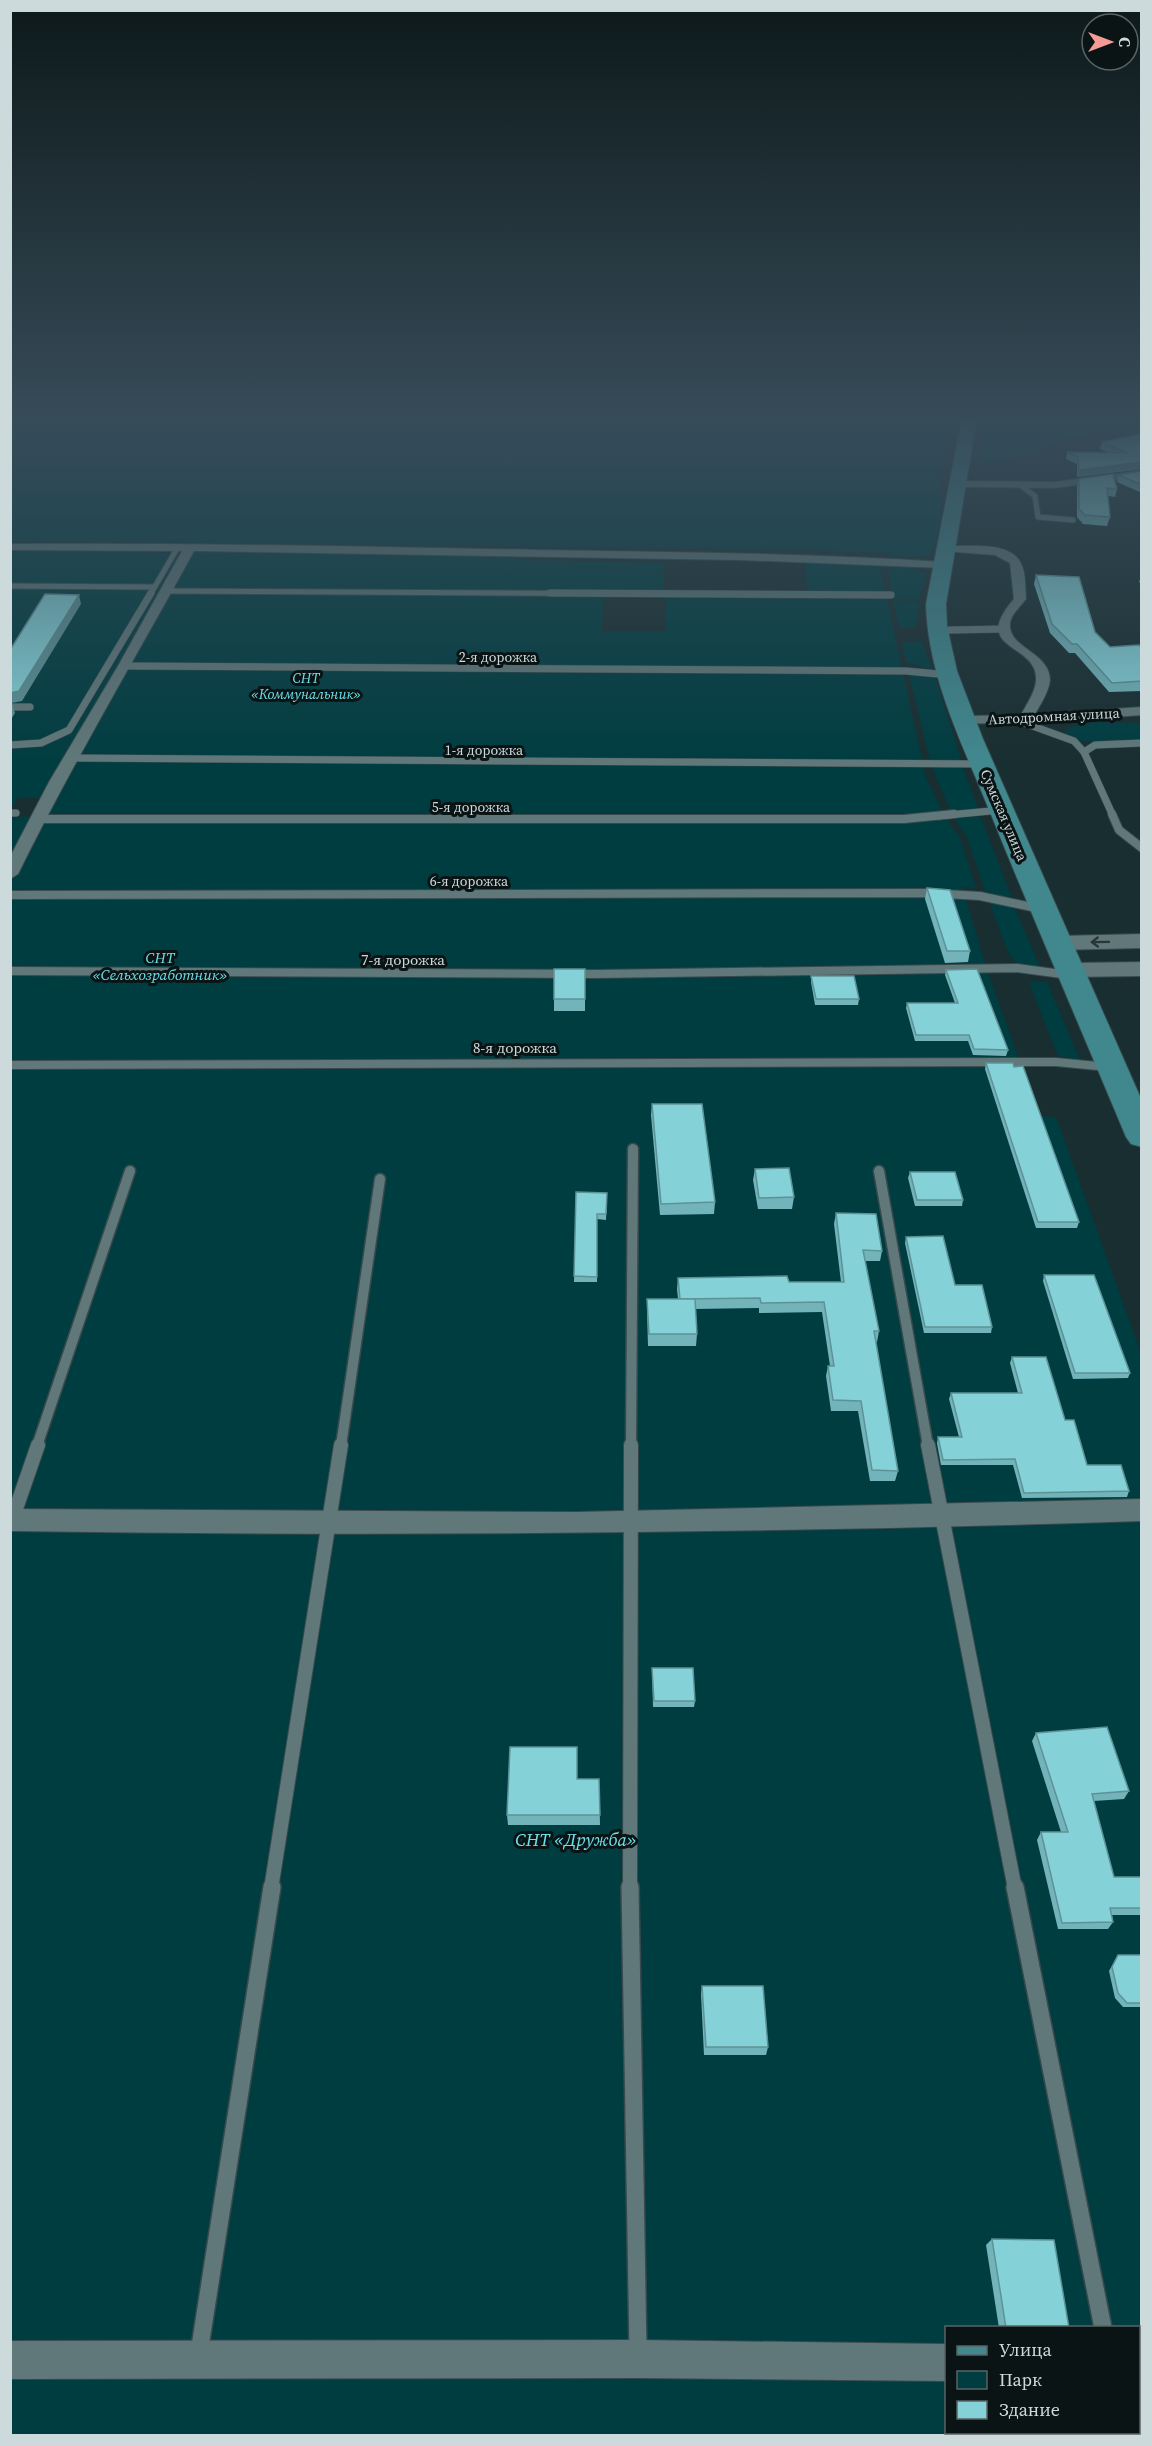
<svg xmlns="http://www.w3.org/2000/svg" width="1152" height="2446" viewBox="0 0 1152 2446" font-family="'Source Serif 4',serif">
	<rect width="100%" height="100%" fill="#182e30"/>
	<!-- green -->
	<g fill="#003d41" fill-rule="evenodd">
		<polygon points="11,418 950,418 940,480 941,525 931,556 890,557 888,553 785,549 11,541"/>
		<polygon points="985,418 1140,418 1086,437 1069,436 1004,463 977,463"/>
		<polygon points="131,549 135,552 170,553 167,558 182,558 40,798 18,798 10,810 10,550"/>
		<path d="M 189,551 L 512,557 L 517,560 L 663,563 L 664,592 L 603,592 L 602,631 L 666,631 L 666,596 L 807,592 L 806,562 L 879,564 L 926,778 L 946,819 L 960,838 L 976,888 L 962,887 L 989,975 L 1039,1116 L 1056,1117 L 1141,1353 L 1141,2435 L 11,2435 L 10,817 L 41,816 ZM 946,2328 L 1138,2328 L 1138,2432 L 946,2432 Z"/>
		<polygon points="895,565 926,573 919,600 893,598 888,567"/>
		<polygon points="893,600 919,603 915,628 899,628"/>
		<polygon points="921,642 933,670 906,662 902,643"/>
		<polygon points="909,674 935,677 961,759 957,762 930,761"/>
		<polygon points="1096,722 1141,723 1141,739 1083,742 1065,732 1070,727"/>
		<polygon points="932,766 963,768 978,809 951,813"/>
		<polygon points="973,816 981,818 1011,896 1006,898 985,891 967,837 954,818"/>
		<polygon points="989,901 1015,909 1040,967 1018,965 1008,952"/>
		<polygon points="1029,982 1047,982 1080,1060 1058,1056"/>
	</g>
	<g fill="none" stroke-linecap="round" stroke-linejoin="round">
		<defs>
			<g id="lane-far5">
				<polyline points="1020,485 1035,496 1038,517 1073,520"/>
				<polyline points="10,586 153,587"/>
				<polyline points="168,591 822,595"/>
				<polyline points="150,595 178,547"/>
			</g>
			<g id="lane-far4">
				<polyline points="550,593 891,595"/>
				<polyline points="936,633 950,630 1004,629"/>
				<polyline points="125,666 906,671 949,675"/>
				<polyline points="10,707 30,707"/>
				<polyline points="1016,720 1074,741 1084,752"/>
				<polyline points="10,745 41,743 69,730 151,593"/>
				<polyline points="71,758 982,764"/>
				<polyline points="10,813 16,813"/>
				<polyline points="938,816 1001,810"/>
				<polyline points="1113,816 1084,752 1095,745 1142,743"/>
			</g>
			<g id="lane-far3">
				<polyline points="1112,814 1119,830 1142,848"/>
				<polyline points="38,819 904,819 954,814"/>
				<polyline points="10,895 928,893 980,896 1041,909"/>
				<polyline points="10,971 596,974 1017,968 1069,975"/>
				<polyline points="10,1065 1056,1062 1108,1067"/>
			</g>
			<g id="lane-far2">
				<polyline points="879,1171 928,1446"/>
				<polyline points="37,1446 130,1171"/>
				<polyline points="341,1446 380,1179"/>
				<polyline points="631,1446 633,1149"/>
			</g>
			<g id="lane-far1">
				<polyline points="928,1445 1015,1889"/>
				<polyline points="11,1523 38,1445"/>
				<polyline points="271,1889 341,1445"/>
				<polyline points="630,1889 631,1445"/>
			</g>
			<g id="lane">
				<polyline points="630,1887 638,2352"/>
				<polyline points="1015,1887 1103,2328"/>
				<polyline points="199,2353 272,1887"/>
			</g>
			<g id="street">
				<polygon points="1142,470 1142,476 1055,488 959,487 954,484 959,481 1055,482"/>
				<path d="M 10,544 C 186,543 361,546 536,550 C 672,552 808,553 944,562 L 950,565 L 944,568 L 740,560 L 194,551 C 135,659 72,764 18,874 L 10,879 L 10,857 L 49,782 L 118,666 L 182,551 L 10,550 Z"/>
				<path d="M 948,546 C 969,547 1013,540 1022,566 C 1026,576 1025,588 1026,599 C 1020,607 1009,616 1010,626 C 1010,648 1050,653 1050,680 C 1049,692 1040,705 1035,714 L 1142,707 L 1142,715 L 1016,724 L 961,723 L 959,720 L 966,716 L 1021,715 C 1026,705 1035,693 1036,681 C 1039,642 968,652 1014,599 L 1010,563 L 995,555 L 944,551 L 942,549 Z"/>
				<path d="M 1142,1499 L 1142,1521 C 764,1533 388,1537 10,1531 L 10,1509 L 576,1512 Z"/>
				<polygon points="638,2340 946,2344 946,2381 638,2378 10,2379 10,2341"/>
				<rect x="1138" y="2347" width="4" height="38"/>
			</g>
			<g id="secondary">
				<polygon points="1142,934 1142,948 1058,950 1049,948 1046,943 1049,938 1058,936"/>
				<polygon points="1142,962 1142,976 1070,977 1061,975 1058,970 1061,965 1070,963"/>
			</g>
			<path id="primary" d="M 962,418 L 977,418 L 946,604 L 947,626 L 957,671 L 983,739 L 1142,1101 L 1142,1147 L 1131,1144 L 1126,1137 C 1081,1029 1034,921 990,812 C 963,745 928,678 926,604 Z"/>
		</defs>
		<!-- lane-far5 casing -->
		<use href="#lane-far5" stroke="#37494b" stroke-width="7"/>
		<!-- lane-far4 casing -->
		<use href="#lane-far4" stroke="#37494b" stroke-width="8"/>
		<!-- lane-far3 casing -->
		<use href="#lane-far3" stroke="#37494b" stroke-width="10"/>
		<!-- lane-far2 casing -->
		<use href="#lane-far2" stroke="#37494b" stroke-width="13"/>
		<!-- lane-far1 casing -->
		<use href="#lane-far1" stroke="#37494b" stroke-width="16"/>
		<!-- lane casing -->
		<use href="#lane" stroke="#37494b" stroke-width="20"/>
		<!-- street casing -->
		<use href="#street" stroke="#37494b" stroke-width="2"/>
		<!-- secondary casing -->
		<use href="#secondary" stroke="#37494b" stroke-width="2"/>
		<!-- primary casing -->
		<use href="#primary" stroke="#37494b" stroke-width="2"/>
		<!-- lane-far5 -->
		<use href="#lane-far5" stroke="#61787a" stroke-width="5"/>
		<!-- lane-far4 -->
		<use href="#lane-far4" stroke="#61787a" stroke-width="7"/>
		<!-- lane-far3 -->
		<use href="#lane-far3" stroke="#61787a" stroke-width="8"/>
		<!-- lane-far2 -->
		<use href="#lane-far2" stroke="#61787a" stroke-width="10"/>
		<!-- lane-far1 -->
		<use href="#lane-far1" stroke="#61787a" stroke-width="14"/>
		<!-- lane -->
		<use href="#lane" stroke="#61787a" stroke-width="17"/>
		<!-- street -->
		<use href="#street" fill="#61787a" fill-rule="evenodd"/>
		<!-- secondary -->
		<use href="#secondary" fill="#61787a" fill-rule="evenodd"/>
		<!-- primary -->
		<use href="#primary" fill="#41888e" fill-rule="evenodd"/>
	</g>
	<!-- wall -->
	<g fill="#72b4ba">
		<polygon points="1142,434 1142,469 1077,477 1077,464 1066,459 1067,452 1109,453 1100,449 1102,442"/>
		<polygon points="1142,471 1142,493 1117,482 1118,475"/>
		<polygon points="1079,479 1117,489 1115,497 1108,496 1110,517 1107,526 1083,524 1077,517 1077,487"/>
		<polygon points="1142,574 1142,584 1139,582"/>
		<polygon points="1036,575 1095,632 1110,647 1142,648 1142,691 1109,692 1075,653 1069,653 1050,633 1034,584"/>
		<polygon points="927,888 970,951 968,962 945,963 925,899"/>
		<rect x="554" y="969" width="31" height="42"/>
		<polygon points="946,970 1008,1050 1006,1056 973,1055 968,1041 915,1041 906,1008 907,1003 955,1003 945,975"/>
		<polygon points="811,976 859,999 858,1005 815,1005 811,982"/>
		<polygon points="986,1063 1014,1067 1079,1222 1077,1228 1036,1228 985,1069"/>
		<polygon points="652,1104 715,1202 714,1214 660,1215 651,1115"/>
		<polygon points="755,1169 794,1197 792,1209 758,1209 753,1180"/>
		<polygon points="910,1172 963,1200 962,1206 915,1206 908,1178"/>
		<polygon points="576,1192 607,1193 606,1220 597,1219 597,1282 574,1282"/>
		<polygon points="836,1213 882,1251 880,1261 865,1261 879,1331 877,1342 876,1342 898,1471 895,1481 870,1481 858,1411 831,1411 826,1376 828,1366 830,1366 822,1312 759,1313 759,1308 695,1309 697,1334 696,1346 648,1346 647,1311 647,1299 678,1299 677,1289 678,1278 789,1282 841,1282 834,1224"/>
		<polygon points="906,1237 955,1285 992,1327 991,1333 924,1333 905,1243"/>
		<polygon points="1044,1275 1130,1373 1128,1378 1073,1379 1043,1281"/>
		<polygon points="1012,1357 1065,1420 1087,1465 1129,1491 1127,1497 1022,1498 1013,1465 941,1465 937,1443 938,1437 959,1437 949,1399 951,1393 1018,1393 1010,1363"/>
		<polygon points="652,1668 695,1701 694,1707 653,1707"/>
		<polygon points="1036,1733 1129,1791 1124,1799 1094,1801 1114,1877 1142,1877 1142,1915 1112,1915 1113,1922 1108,1929 1058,1929 1037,1840 1041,1832 1061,1832 1032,1741"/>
		<polygon points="577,1779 599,1779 600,1825 508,1825 507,1815"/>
		<polygon points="1118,1955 1142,1955 1142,2007 1123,2007 1115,1998 1109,1971"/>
		<polygon points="702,1986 768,2047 766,2055 704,2055 701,1994"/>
		<polygon points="992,2239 1069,2328 999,2328 986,2245"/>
	</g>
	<!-- shaded-wall -->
	<g fill="#5d9297">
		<polygon points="1142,462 1142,469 1077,477 1079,470"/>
		<polygon points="79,595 81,604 22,701 12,703 15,713 10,721 10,693"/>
	</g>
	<!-- building -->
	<g fill="#85d1d8" stroke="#5d9297" stroke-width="1.5">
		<polygon points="1142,434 1142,462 1079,470 1078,457 1067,452 1128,453 1102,442"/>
		<polygon points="1142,471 1142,485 1118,475"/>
		<polygon points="1113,474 1117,489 1107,488 1110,517 1085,515 1079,509 1079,479"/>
		<polygon points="1036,575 1079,577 1095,632 1110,647 1139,645 1142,648 1142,681 1112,683 1077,644 1072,644 1052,624"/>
		<polygon points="45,594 79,595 19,691 10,693 10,650"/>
		<polygon points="927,888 950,890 970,951 947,951"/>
		<rect x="554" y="969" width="31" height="30"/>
		<polygon points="977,969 1008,1050 974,1049 969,1035 916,1035 907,1003 958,1003 946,970"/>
		<polygon points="811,976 854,976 859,999 816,999"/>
		<polygon points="986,1063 1013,1063 1014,1067 1023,1066 1079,1222 1038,1222"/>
		<polygon points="652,1104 702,1104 715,1202 661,1204"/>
		<polygon points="789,1168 794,1197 759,1198 755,1169"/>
		<polygon points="910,1172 955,1172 963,1200 917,1200"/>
		<polygon points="576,1192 607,1193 606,1214 597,1214 597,1277 574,1276"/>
		<polygon points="836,1213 876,1214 882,1251 863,1250 879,1331 874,1331 898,1471 872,1470 861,1401 833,1400 828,1366 834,1366 824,1302 761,1303 760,1298 680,1299 678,1278 787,1276 789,1282 844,1282"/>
		<polygon points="943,1236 955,1285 982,1285 992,1327 925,1327 906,1237"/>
		<polygon points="1044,1275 1094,1275 1130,1373 1075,1373"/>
		<polygon points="647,1299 695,1299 697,1334 649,1334"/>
		<polygon points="1012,1357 1046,1357 1065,1420 1074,1420 1087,1465 1121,1465 1129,1491 1024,1493 1015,1459 943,1460 938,1437 962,1437 951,1393 1022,1393"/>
		<polygon points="652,1668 693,1668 695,1701 654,1701"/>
		<polygon points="1107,1727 1129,1791 1092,1794 1114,1877 1142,1877 1142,1908 1110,1908 1113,1922 1062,1923 1041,1832 1068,1832 1036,1733"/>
		<polygon points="510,1747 577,1747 577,1779 599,1779 600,1815 507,1815"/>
		<polygon points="1118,1955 1142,1955 1142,2003 1127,2003 1118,1993 1112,1967"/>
		<polygon points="702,1986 763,1986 768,2047 706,2047"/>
		<polygon points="992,2239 1054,2240 1069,2328 1006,2328"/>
	</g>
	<!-- one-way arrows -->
	<defs><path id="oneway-shaft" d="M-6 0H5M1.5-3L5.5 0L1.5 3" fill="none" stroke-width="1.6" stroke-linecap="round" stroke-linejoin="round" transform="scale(1.5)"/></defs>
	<use stroke="#293738" href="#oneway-shaft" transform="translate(1100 942) rotate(179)"/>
	<!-- sky -->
	<linearGradient id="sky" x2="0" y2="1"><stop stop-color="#0d191a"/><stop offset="0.55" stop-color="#374c59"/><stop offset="1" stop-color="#374c59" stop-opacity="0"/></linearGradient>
	<rect width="1152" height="761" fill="url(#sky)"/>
	<g text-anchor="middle" stroke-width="6" stroke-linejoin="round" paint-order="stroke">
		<!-- far-street labels -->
		<g font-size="14" fill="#cddadb" stroke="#0b1415">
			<text x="498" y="662">2-я дорожка</text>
			<text transform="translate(1054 716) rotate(-3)" y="5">Автодромная улица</text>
			<text x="484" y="755">1-я дорожка</text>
			<text x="471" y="812">5-я дорожка</text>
			<text transform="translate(1004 815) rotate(67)" y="5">Сумская улица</text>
			<text x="469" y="886">6-я дорожка</text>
		</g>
		<!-- far-park labels -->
		<g font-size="14" font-style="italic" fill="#6de1eb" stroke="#0b1415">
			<text x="306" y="683">СНТ<tspan x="306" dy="16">«Коммунальник»</tspan></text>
		</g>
		<!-- park labels -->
		<g font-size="15" font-style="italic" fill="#6de1eb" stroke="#0b1415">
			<text x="160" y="963">СНТ<tspan x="160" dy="17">«Сельхозработник»</tspan></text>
		</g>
		<!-- street labels -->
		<g font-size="15" fill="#cddadb" stroke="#0b1415">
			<text x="403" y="965">7-я дорожка</text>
			<text x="515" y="1053">8-я дорожка</text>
		</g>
		<!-- near-park labels -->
		<g font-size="18" font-style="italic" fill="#6de1eb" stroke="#0b1415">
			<text x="576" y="1846">СНТ «Дружба»</text>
		</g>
	</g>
	<!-- border -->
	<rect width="1152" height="2446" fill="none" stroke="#cddadb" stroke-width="24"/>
	<!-- legend -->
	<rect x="945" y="2326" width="195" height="108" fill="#0b1415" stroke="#596364" stroke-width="1.5"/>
	<rect x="957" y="2346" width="30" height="9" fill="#41888e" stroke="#596364" stroke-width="1.5"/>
	<text x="999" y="2356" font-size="18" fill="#cddadb">Улица</text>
	<rect x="957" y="2371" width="30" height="18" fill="#003d41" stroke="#596364" stroke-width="1.5"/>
	<text x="999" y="2386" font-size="18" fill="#cddadb">Парк</text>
	<rect x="957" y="2401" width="30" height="18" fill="#85d1d8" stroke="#596364" stroke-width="1.5"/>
	<text x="999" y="2416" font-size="18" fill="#cddadb">Здание</text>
	<!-- north arrow -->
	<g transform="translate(1110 42) rotate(90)"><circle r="28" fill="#0b1415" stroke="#596364" stroke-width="1.5"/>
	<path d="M0-4.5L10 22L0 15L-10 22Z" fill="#f59b97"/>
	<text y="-9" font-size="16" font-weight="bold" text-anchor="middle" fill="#cddadb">С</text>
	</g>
</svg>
